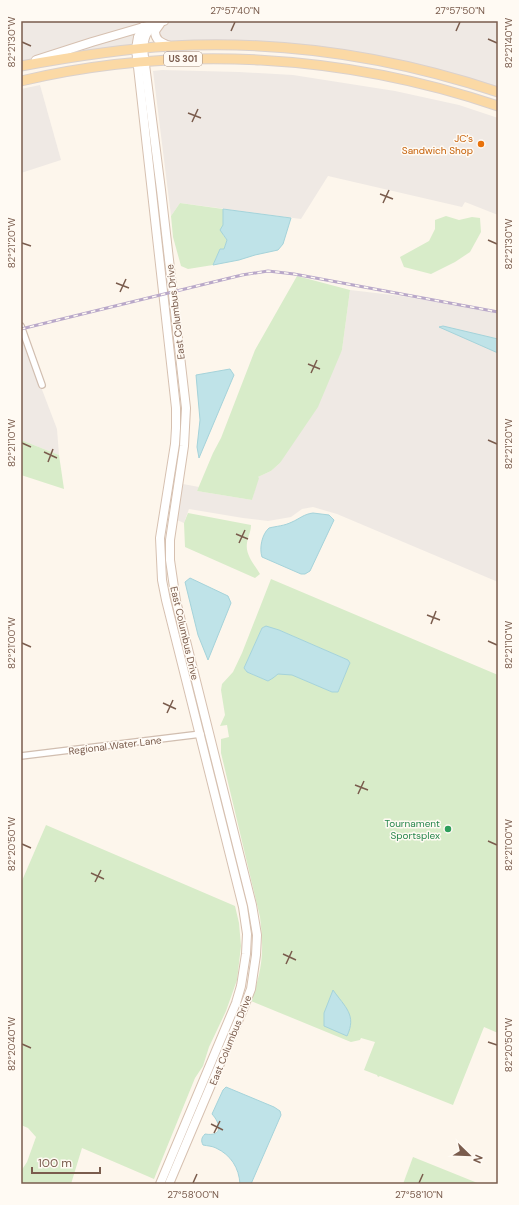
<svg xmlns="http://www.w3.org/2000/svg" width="519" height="1205" viewBox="0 0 519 1205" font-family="'DM Sans',sans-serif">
	<rect width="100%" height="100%" fill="#fdf6ec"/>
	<!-- industrial -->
	<g fill="#efe9e4">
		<polygon points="21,21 155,21 21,63"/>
		<polygon points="172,21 498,21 498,87 467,78 349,52 170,43 161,40 158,32 164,24"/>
		<polygon points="138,30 133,47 61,55"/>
		<polygon points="162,70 239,72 293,75 395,91 459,105 498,118 498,215 465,202 462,207 328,176 301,219 180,203 171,216 153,71"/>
		<polygon points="40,85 61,160 21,173 21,89"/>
		<polygon points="350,290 401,296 498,312 498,339 492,337 473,342 498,353 498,582 337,514 313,507 302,509 291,517 268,521 243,518 189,509 184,523 177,520 183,484 199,487 197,491 252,500 258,477 271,471 280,463 342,350"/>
		<polygon points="21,333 40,387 41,387 57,429 59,455 21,440"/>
	</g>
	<!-- green -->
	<g fill="#d8ecc9" fill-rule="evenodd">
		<polygon points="180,203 223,209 223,235 227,240 224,249 220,249 213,265 188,269 181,266 173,237 171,216"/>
		<polygon points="446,216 459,220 472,217 480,218 481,232 470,252 455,262 431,274 404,267 400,257 429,241 435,229 435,220"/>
		<polygon points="297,276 350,290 342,350 318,407 280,463 271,471 258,477 259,478 252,500 197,491 213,453 221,438 255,350"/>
		<polygon points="21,440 59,455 64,489 21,475"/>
		<path d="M 188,513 L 251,525 C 251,532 248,536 247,543 C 245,555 255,565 260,574 L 255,578 L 185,547 L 184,523 Z"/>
		<path d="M 271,579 L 498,675 L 498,1033 L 484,1027 L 453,1105 L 380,1076 L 378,1077 L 377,1075 L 364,1070 L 375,1042 L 361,1038 L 360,1040 L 351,1042 L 346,1040 L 251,1001 C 263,968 264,951 260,917 L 221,753 L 221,739 L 229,737 L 227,725 L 220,726 L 225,715 L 221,690 L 222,684 L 233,672 L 242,653 ZM 263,627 L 279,630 L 348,660 L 350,663 L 349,665 L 338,692 L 332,692 L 288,673 L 278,674 L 268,681 L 247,672 L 244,668 L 262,628 Z"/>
		<polygon points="46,825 235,906 239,923 241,946 237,980 226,1011 209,1047 203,1066 195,1078 154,1179 82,1148 71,1184 21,1184 21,1171 27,1162 36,1137 28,1128 21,1125 21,883"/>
		<polygon points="413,1157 480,1184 403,1184"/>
	</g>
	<!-- water -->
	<g fill="#bfe3e8" stroke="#a5d3da">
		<polygon points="223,209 291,218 283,244 278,250 255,255 239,260 213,265 220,249 224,249 227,240 220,230 223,225"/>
		<polygon points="443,326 498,339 498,353 439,327"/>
		<polygon points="230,369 234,375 199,458 197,447 200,420 196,375"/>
		<path d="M 313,513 L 329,515 L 334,520 L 310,571 L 305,574 L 301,574 L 262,557 C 259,548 262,534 269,528 C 277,526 284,526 292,522 C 299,519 304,514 313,513 Z"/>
		<polygon points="190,578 228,596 231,603 208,660 198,635 185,582"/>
		<polygon points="266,626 279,630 348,660 350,663 349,665 338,692 332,692 292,675 278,674 273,678 268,681 247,672 244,668 262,628"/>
		<path d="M 333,990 C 345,1007 357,1015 347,1036 L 324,1026 L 324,1013 Z"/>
		<path d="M 226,1087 L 274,1107 L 280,1111 L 281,1115 L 251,1184 L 240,1184 C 239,1168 231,1155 216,1148 C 212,1146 208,1146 203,1145 C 201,1141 201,1138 205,1134 C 223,1137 221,1124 212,1114 L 223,1090 Z"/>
	</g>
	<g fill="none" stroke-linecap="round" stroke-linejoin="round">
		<defs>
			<g id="street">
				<polyline points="21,326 42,385"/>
				<polyline points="21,756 201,734"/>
			</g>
			<g id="secondary">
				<path d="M 155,24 C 146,31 144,38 143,49 L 161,190 L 186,408 L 184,446 L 170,540 L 170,560 L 176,601 L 252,905 L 257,935 L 256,955 L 251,989 L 244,1007 L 169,1184"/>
				<path d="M 160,24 L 155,31 C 155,41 162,43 170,46"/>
				<polyline points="143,27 138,37 136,49 176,408 176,428 175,444 160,538 162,580 166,600 243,907 247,934 246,954 241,986 236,1003 160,1184"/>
				<polyline points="36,60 92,42 164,21"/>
			</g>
			<g id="primary">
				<path d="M 21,66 C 70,57 121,49 171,46 C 281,40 393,57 498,92"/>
				<path d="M 21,81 C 179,44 344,54 498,106"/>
			</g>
		</defs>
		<!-- street casing -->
		<use href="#street" stroke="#d1beb0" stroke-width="8"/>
		<!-- secondary casing -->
		<use href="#secondary" stroke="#d6c0b0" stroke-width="10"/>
		<!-- primary casing -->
		<use href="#primary" stroke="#dad1cd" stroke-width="11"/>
		<!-- street -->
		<use href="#street" stroke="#fff" stroke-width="5.5"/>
		<!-- secondary -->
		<use href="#secondary" stroke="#fff" stroke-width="8"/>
		<!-- primary -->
		<use href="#primary" stroke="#fbd9a5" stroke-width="9"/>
		<defs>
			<polyline id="rail" points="21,329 242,275 268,271 294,274 498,312"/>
		</defs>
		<!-- rail casing -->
		<use href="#rail" stroke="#b9a8c9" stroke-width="3"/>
		<!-- rail -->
		<use href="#rail" stroke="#fffaf3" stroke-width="1.5" stroke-dasharray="4.5" stroke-linecap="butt"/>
	</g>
	<!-- ticks -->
	<path fill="none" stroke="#7a5c4d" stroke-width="1.5" d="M 231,31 L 235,22M 456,31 L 460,22M 488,39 L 497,43M 22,42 L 31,46M 188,113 L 201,118M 192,122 L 198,109M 380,194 L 393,199M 383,203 L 389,190M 488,240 L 497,244M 22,243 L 31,246M 116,283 L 129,288M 120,292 L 126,279M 308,364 L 320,369M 311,373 L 317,360M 488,440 L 497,444M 22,443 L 31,447M 44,452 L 57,458M 48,462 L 53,449M 236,534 L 248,539M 239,543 L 245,530M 427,615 L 440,620M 431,624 L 436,611M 488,641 L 497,645M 22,643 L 31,647M 163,703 L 176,709M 167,713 L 173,700M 355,785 L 368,790M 358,794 L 364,781M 488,841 L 497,845M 22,844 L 31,848M 91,873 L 104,879M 95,882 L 101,870M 283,954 L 296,960M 286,964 L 292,951M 488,1042 L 497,1045M 22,1044 L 31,1048M 211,1124 L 223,1130M 214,1133 L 220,1121M 193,1183 L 197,1174M 419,1183 L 423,1174"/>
	<!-- markers -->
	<circle fill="#e8710a" stroke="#fffaf3" stroke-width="1.5" cx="481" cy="144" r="4"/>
	<circle fill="#2e9e5b" stroke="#fffaf3" stroke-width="1.5" cx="448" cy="829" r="4"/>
	<g text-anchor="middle" stroke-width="3" stroke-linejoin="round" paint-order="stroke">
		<!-- shield labels -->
		<rect fill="#fffaf3" stroke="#a28b7f" stroke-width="1" x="164" y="52" width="38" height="14" rx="3"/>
		<g font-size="9" font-weight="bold" fill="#7a5c4d">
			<text x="183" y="62">US 301</text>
		</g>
		<!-- food labels -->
		<g font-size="10" fill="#c56008" stroke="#fffaf3" text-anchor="end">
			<text x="473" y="142">JC’s<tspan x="473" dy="12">Sandwich Shop</tspan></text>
		</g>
		<!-- street labels -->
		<g font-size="10" fill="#7a5c4d" stroke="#fffaf3">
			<text transform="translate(175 312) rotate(-97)" y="4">East Columbus Drive</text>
			<text transform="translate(185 633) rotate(77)" y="4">East Columbus Drive</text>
			<text transform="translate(115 745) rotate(-7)" y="4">Regional Water Lane</text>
			<text transform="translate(230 1040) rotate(-68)" y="4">East Columbus Drive</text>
		</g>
		<!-- leisure labels -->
		<g font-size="10" fill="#27864d" stroke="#fffaf3" text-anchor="end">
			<text x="440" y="827">Tournament<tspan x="440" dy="12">Sportsplex</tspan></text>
		</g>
	</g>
	<!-- border -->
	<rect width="519" height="1205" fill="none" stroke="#fffaf3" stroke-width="44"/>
	<!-- north arrow -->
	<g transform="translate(469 1155) rotate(113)" stroke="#fffaf3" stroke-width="3" paint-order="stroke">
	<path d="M0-3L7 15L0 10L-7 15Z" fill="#7a5c4d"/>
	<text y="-6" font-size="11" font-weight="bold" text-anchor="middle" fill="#7a5c4d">N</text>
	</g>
	<!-- scale -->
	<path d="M32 1167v6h68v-6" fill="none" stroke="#7a5c4d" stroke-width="2"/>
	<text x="38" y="1167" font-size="12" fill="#7a5c4d" stroke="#fffaf3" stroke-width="3" paint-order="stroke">100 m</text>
	<rect x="22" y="22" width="475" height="1161" fill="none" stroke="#7a5c4d" stroke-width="1.5"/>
	<g font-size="10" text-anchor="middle" fill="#7a5c4d">
		<text x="235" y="14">27°57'40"N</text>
		<text x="460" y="14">27°57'50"N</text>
		<text transform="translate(11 42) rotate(-90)" y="4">82°21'30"W</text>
		<text transform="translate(508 43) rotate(-90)" y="4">82°21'40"W</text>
		<text transform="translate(11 243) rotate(-90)" y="4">82°21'20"W</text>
		<text transform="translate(508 244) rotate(-90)" y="4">82°21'30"W</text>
		<text transform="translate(11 443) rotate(-90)" y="4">82°21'10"W</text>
		<text transform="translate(508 444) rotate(-90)" y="4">82°21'20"W</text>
		<text transform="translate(11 643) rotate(-90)" y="4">82°21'00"W</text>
		<text transform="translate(508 645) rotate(-90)" y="4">82°21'10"W</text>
		<text transform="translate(11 844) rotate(-90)" y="4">82°20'50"W</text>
		<text transform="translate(508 845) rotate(-90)" y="4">82°21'00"W</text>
		<text transform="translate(11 1044) rotate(-90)" y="4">82°20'40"W</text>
		<text transform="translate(508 1045) rotate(-90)" y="4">82°20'50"W</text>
		<text x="193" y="1198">27°58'00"N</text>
		<text x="419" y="1198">27°58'10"N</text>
	</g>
</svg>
